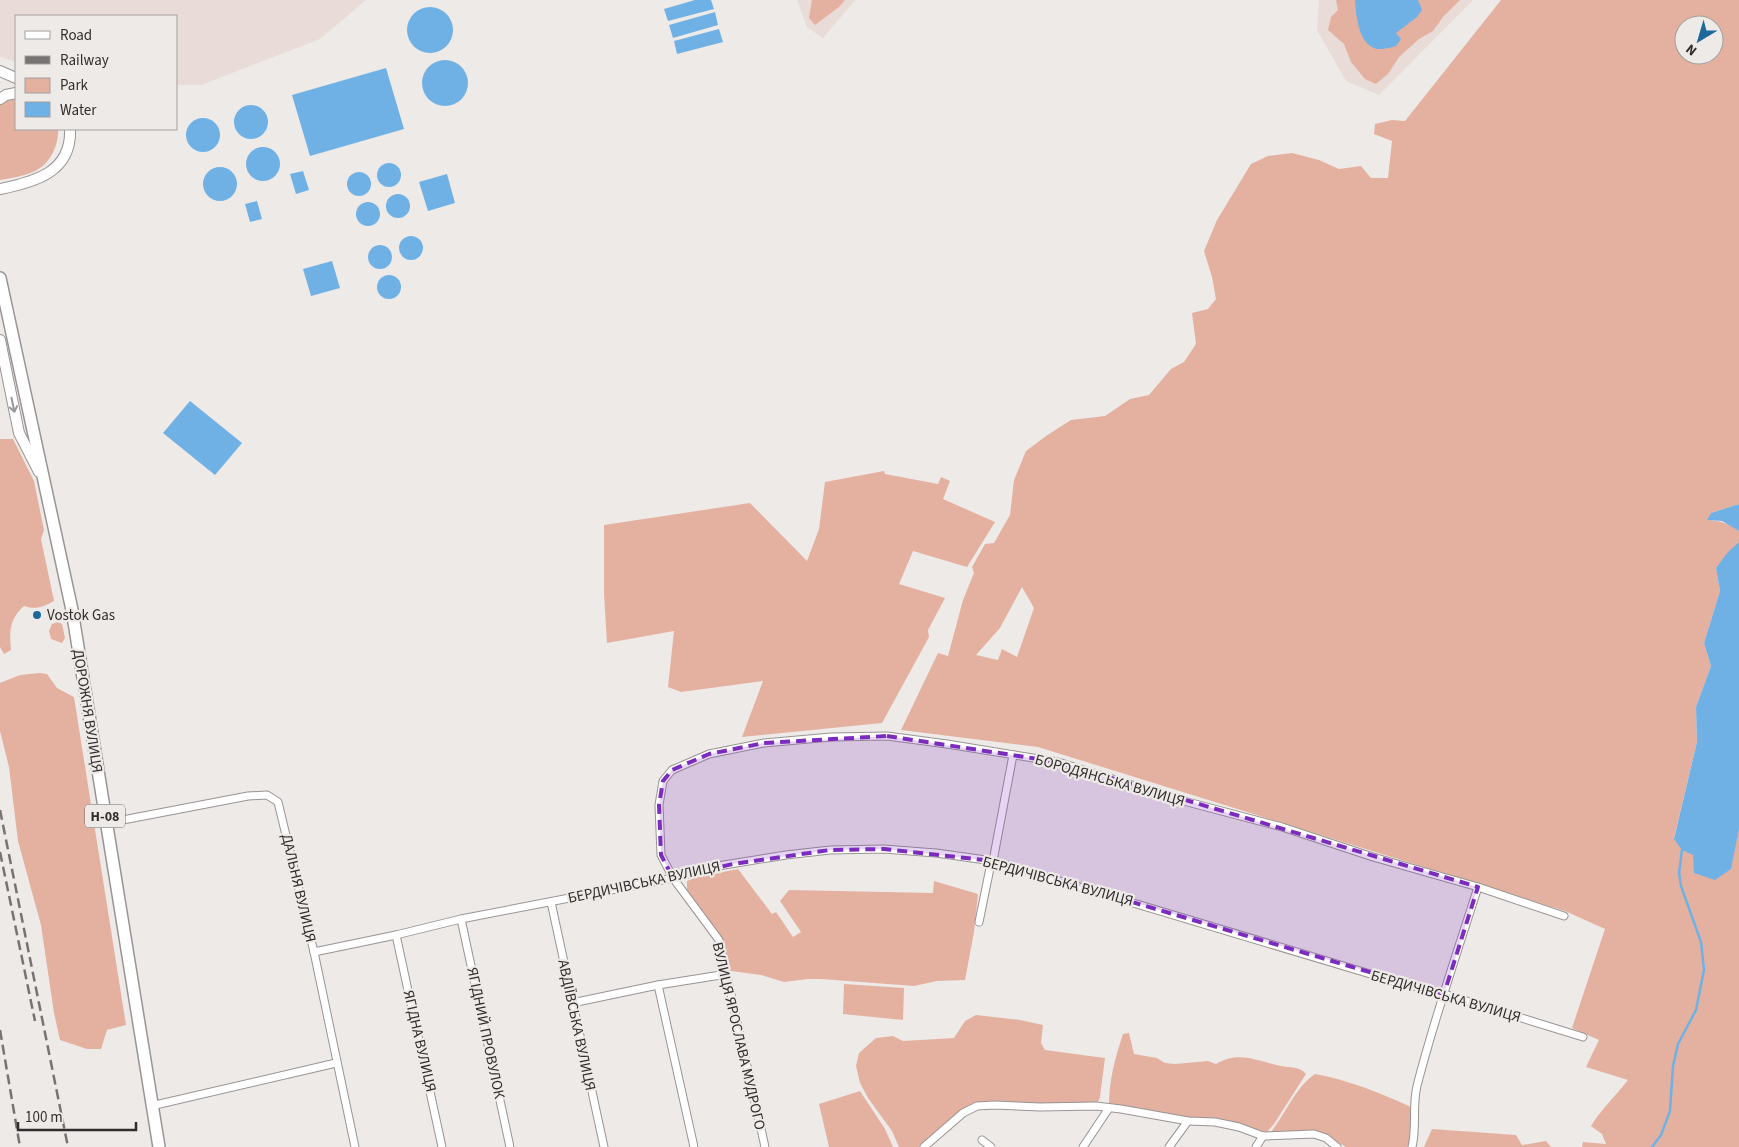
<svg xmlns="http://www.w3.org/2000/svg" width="1739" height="1147" viewBox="0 0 1739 1147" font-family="'Source Sans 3',sans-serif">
	<rect width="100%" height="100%" fill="#eeeae8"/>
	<!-- built -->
	<g fill="#e8dbd8">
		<polygon points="0,0 366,0 320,39 201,85 176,85 176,16 16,16 16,62 0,57"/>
		<polygon points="797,0 855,0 823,38 807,27"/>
		<polygon points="1319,0 1473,0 1379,95 1346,81 1317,30"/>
	</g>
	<!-- green -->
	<g fill="#e4b1a1" fill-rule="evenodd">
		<polygon points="812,0 845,0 839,7 815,25 809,18"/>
		<polygon points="1336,0 1460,0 1443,17 1433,31 1419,39 1399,57 1388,74 1376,84 1365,79 1351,62 1344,44 1328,30 1331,17 1338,10"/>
		<path d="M 1501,0 L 1739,0 L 1739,504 L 1711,513 L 1708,520 C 1720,521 1729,523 1739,531 L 1739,542 L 1716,568 L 1720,591 L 1704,643 L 1711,666 L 1696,707 L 1697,742 L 1674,838 L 1735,842 L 1739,829 L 1739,1147 L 1582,1147 L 1583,1142 L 1606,1144 L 1602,1134 L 1591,1126 C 1601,1109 1616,1096 1628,1080 L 1586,1067 L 1599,1040 L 1572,1028 L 1605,929 L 1565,911 L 1038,747 L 901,730 L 938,653 L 948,656 L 963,600 L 974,573 L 972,567 L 985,544 L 994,543 L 1010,515 L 1014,480 L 1026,451 L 1046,436 L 1071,420 L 1105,416 L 1130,399 L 1149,395 L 1171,369 L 1184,362 L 1196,344 L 1192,313 L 1208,309 L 1216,299 L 1212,277 L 1204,251 L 1217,220 L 1251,164 L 1268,156 L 1292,153 L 1319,160 L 1339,169 L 1361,166 L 1371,178 L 1388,178 L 1392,141 L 1374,134 L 1375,124 L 1392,120 L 1405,121 ZM 1684,25 L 1714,25 L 1714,55 L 1684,55 ZM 1022,587 L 1034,608 L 1017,657 L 1002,649 L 998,660 L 976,655 L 1000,628 Z"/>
		<path d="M 16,97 L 16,129 L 58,129 C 59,145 50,164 35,171 C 24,176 12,178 0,180 L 0,103 L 10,98 Z"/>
		<path d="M 0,439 L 13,439 L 34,481 L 44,530 L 41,539 L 54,601 C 43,607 36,610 24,606 C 10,618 9,631 11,650 L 4,654 L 0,647 Z"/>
		<polygon points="884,471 885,474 938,484 941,477 950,481 943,499 995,522 967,567 913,551 899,584 945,598 928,630 929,637 882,723 742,737 763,681 681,692 668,687 674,631 607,643 604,593 604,525 750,503 807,561 819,529 825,482"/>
		<polygon points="58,622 62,624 65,638 62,643 51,639 49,631 52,624"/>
		<polygon points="39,673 47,674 57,688 74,697 126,1025 107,1030 101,1049 87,1049 60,1040 54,1013 41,925 18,841 9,767 0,731 0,683 20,675"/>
		<polygon points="738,869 772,914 776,912 793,937 801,932 780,901 789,890 933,893 934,881 978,894 974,932 965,980 937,981 914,986 821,979 808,979 784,982 761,975 731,971 721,938 687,890 687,881 694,878"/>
		<polygon points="844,984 904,988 903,1020 843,1014"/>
		<polygon points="976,1015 1020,1020 1043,1025 1041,1043 1045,1050 1105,1058 1100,1097 1097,1104 1041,1105 995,1102 962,1111 920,1147 899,1147 892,1131 868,1098 860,1083 856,1066 859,1053 876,1038 893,1036 903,1041 954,1038 965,1021"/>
		<path d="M 1129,1033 L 1134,1054 L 1157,1058 L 1165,1063 L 1175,1064 L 1208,1061 L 1216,1064 C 1239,1050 1258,1061 1281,1066 C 1290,1068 1300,1066 1306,1074 L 1274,1124 L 1267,1132 L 1216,1120 L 1153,1113 L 1109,1106 C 1109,1080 1115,1058 1123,1034 Z"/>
		<path d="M 1315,1074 C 1349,1080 1380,1093 1411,1107 L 1413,1118 L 1409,1147 L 1346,1147 L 1327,1136 L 1269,1134 C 1286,1115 1294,1088 1315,1074 Z"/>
		<polygon points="860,1091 885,1129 893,1147 829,1147 819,1104"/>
		<polygon points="1432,1129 1516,1135 1522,1145 1546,1141 1551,1147 1424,1147"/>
	</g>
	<!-- water -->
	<g fill="#6fb1e5">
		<polygon points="695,0 711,0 714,9 668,21 664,9"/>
		<path d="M 1355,0 L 1418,0 L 1422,10 L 1417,17 L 1396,33 L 1401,39 L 1396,46 C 1392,47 1385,49 1380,49 C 1359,49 1356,16 1355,0 Z"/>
		<circle cx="430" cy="30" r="23"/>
		<polygon points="715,12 718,25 673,38 669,25"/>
		<polygon points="719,29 723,42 677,54 674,41"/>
		<circle cx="445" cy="83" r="23"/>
		<polygon points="386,68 404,129 310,156 292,95"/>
		<circle cx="251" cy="122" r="17"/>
		<circle cx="203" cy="135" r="17"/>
		<circle cx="263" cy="164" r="17"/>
		<circle cx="389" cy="175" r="12"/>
		<circle cx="220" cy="184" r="17"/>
		<polygon points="303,171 309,190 296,194 290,174"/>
		<circle cx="359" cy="184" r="12"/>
		<polygon points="447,174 455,203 428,211 419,182"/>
		<circle cx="398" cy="206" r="12"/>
		<polygon points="257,201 262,219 250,222 245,204"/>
		<circle cx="368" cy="214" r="12"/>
		<circle cx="411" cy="248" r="12"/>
		<circle cx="380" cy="257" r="12"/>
		<polygon points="332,261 340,288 311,296 303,269"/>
		<circle cx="389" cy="287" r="12"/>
		<polygon points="190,401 242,443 215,475 163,433"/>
		<polygon points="1739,504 1739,531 1722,521 1707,520 1711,513"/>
		<polygon points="1739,542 1739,829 1731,869 1715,880 1694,873 1693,855 1682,850 1674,839 1697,742 1696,707 1711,666 1704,643 1720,591 1716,568 1728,552"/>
	</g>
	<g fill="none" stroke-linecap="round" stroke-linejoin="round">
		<!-- stream -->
		<polyline stroke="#6fb1e5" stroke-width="2.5" points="1652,1147 1661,1135 1670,1111 1673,1066 1678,1044 1696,1010 1704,970 1701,942 1681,886 1679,873 1682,850"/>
		<defs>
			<g id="minor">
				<polyline points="107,823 248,796 267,795 278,802 314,952 355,1147"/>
				<polyline points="551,902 604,1147"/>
				<polyline points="461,919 510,1147"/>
				<polyline points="979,922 990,868 993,861 1013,755"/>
				<polyline points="396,935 442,1147"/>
				<polyline points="314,952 396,935 461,919 673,878 718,866 786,855 830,850 884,849 936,853 993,861 1387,979 1444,994 1583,1037"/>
				<polyline points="658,985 694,1147"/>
				<polyline points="572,1003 658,985 727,974"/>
				<polyline points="151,1106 336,1063"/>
				<polyline points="982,1140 991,1147"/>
				<polyline points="765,1147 719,940 673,878 661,855 659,805 663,781 672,770 709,754 764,743 831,737 887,736 947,744 1058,762 1180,800 1282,827 1373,857 1478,887 1564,916"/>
				<polyline points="924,1147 963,1113 977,1106 995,1105 1040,1107 1096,1106 1121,1109 1188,1121 1215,1122 1239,1127 1263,1136 1314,1134 1326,1138 1337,1147"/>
				<polyline points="1083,1147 1109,1108"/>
				<polyline points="1169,1147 1188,1121"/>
				<polyline points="1256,1147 1263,1136"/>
				<path d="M 1412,1147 C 1417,1127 1412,1106 1417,1086 C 1434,1019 1457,953 1478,887"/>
			</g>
			<g id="secondary">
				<polyline points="0,71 16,78"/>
				<polyline points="0,99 6,95 16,93"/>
				<path d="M 0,189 C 35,182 72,172 70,129"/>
				<polyline points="0,340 19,433 39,472"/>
			</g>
			<polyline id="primary" points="0,278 72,610 159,1147"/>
		</defs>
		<!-- minor casing -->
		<use href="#minor" stroke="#999493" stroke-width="9"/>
		<!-- secondary casing -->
		<use href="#secondary" stroke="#999493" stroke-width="12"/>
		<!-- primary casing -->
		<use href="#primary" stroke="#999493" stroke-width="14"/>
		<!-- minor -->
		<use href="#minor" stroke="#fff" stroke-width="7"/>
		<!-- secondary -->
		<use href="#secondary" stroke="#fff" stroke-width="10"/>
		<!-- primary -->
		<use href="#primary" stroke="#fff" stroke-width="11"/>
		<!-- rail -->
		<g stroke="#767372" stroke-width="2.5" stroke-dasharray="10 5" stroke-linecap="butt">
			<polyline points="0,810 68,1147"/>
			<polyline points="0,852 35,1021"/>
			<polyline points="0,1030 20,1147"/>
		</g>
	</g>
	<!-- one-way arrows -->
	<defs><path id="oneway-shaft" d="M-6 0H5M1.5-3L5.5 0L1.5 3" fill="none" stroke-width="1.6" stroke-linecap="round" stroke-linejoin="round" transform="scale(1.25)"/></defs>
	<use stroke="#989696" href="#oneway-shaft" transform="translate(13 405) rotate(78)"/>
	<!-- marked area -->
	<path fill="#7b2cbf" fill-opacity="0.2" stroke="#7b2cbf" stroke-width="4" stroke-dasharray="10 6" stroke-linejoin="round" d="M 887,736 L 1058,762 L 1478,887 L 1444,994 L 993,861 L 884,849 L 830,850 L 733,864 L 673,878 L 661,855 L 659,805 L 663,781 L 672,770 L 709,754 L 764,743 Z"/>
	<!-- markers -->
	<circle fill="#1c689b" stroke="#eeeae8" stroke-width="2" cx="37" cy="615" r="5"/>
	<g text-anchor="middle" stroke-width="4.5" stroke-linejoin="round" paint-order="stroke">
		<!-- shield labels -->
		<rect fill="#eeeae8" stroke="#696665" stroke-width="1" x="85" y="804.5" width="40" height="23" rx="4"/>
		<g font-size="14" font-weight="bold" fill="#302e2d">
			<text x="105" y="821">Н-08</text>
		</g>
		<!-- poi labels -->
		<g font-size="15" fill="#302e2d" stroke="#eeeae8" text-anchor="start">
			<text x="47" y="620">Vostok Gas</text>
		</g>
		<!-- street labels -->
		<g font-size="15" fill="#302e2d" stroke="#eeeae8">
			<text transform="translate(88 711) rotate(81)" y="5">ДОРОЖНЯ ВУЛИЦЯ</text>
			<text transform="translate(1110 780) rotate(16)" y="5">БОРОДЯНСЬКА ВУЛИЦЯ</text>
			<text transform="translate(1058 881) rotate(15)" y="5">БЕРДИЧІВСЬКА ВУЛИЦЯ</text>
			<text transform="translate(644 882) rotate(-12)" y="5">БЕРДИЧІВСЬКА ВУЛИЦЯ</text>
			<text transform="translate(299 888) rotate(77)" y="5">ДАЛЬНЯ ВУЛИЦЯ</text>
			<text transform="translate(1446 996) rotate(16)" y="5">БЕРДИЧІВСЬКА ВУЛИЦЯ</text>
			<text transform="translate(577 1025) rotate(78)" y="5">АВДІЇВСЬКА ВУЛИЦЯ</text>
			<text transform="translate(486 1033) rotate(78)" y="5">ЯГІДНИЙ ПРОВУЛОК</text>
			<text transform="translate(739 1036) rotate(77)" y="5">ВУЛИЦЯ ЯРОСЛАВА МУДРОГО</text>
			<text transform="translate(420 1041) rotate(77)" y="5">ЯГІДНА ВУЛИЦЯ</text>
		</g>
	</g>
	<!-- legend -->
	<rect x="15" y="15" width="162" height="115" fill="#eeeae8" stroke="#a29f9d"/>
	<rect x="25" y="31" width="25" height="8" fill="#ffffff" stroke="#a29f9d"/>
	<text x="60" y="40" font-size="15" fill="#302e2d">Road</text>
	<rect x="25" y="56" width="25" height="8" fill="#767372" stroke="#a29f9d"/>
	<text x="60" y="65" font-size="15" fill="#302e2d">Railway</text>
	<rect x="25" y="78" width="25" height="15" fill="#e4b1a1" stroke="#a29f9d"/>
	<text x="60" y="90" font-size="15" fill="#302e2d">Park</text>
	<rect x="25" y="102" width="25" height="15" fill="#6fb1e5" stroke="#a29f9d"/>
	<text x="60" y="115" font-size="15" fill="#302e2d">Water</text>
	<!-- north arrow -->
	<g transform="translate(1699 40) rotate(218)"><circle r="24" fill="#eeeae8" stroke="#a29f9d"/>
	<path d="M0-4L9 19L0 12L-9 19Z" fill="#1c689b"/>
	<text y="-8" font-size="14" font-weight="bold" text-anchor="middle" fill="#302e2d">N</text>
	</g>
	<!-- scale -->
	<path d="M18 1122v8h118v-8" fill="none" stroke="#302e2d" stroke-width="2.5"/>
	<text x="25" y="1122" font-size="15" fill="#302e2d" stroke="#eeeae8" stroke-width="4" paint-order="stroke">100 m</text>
</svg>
